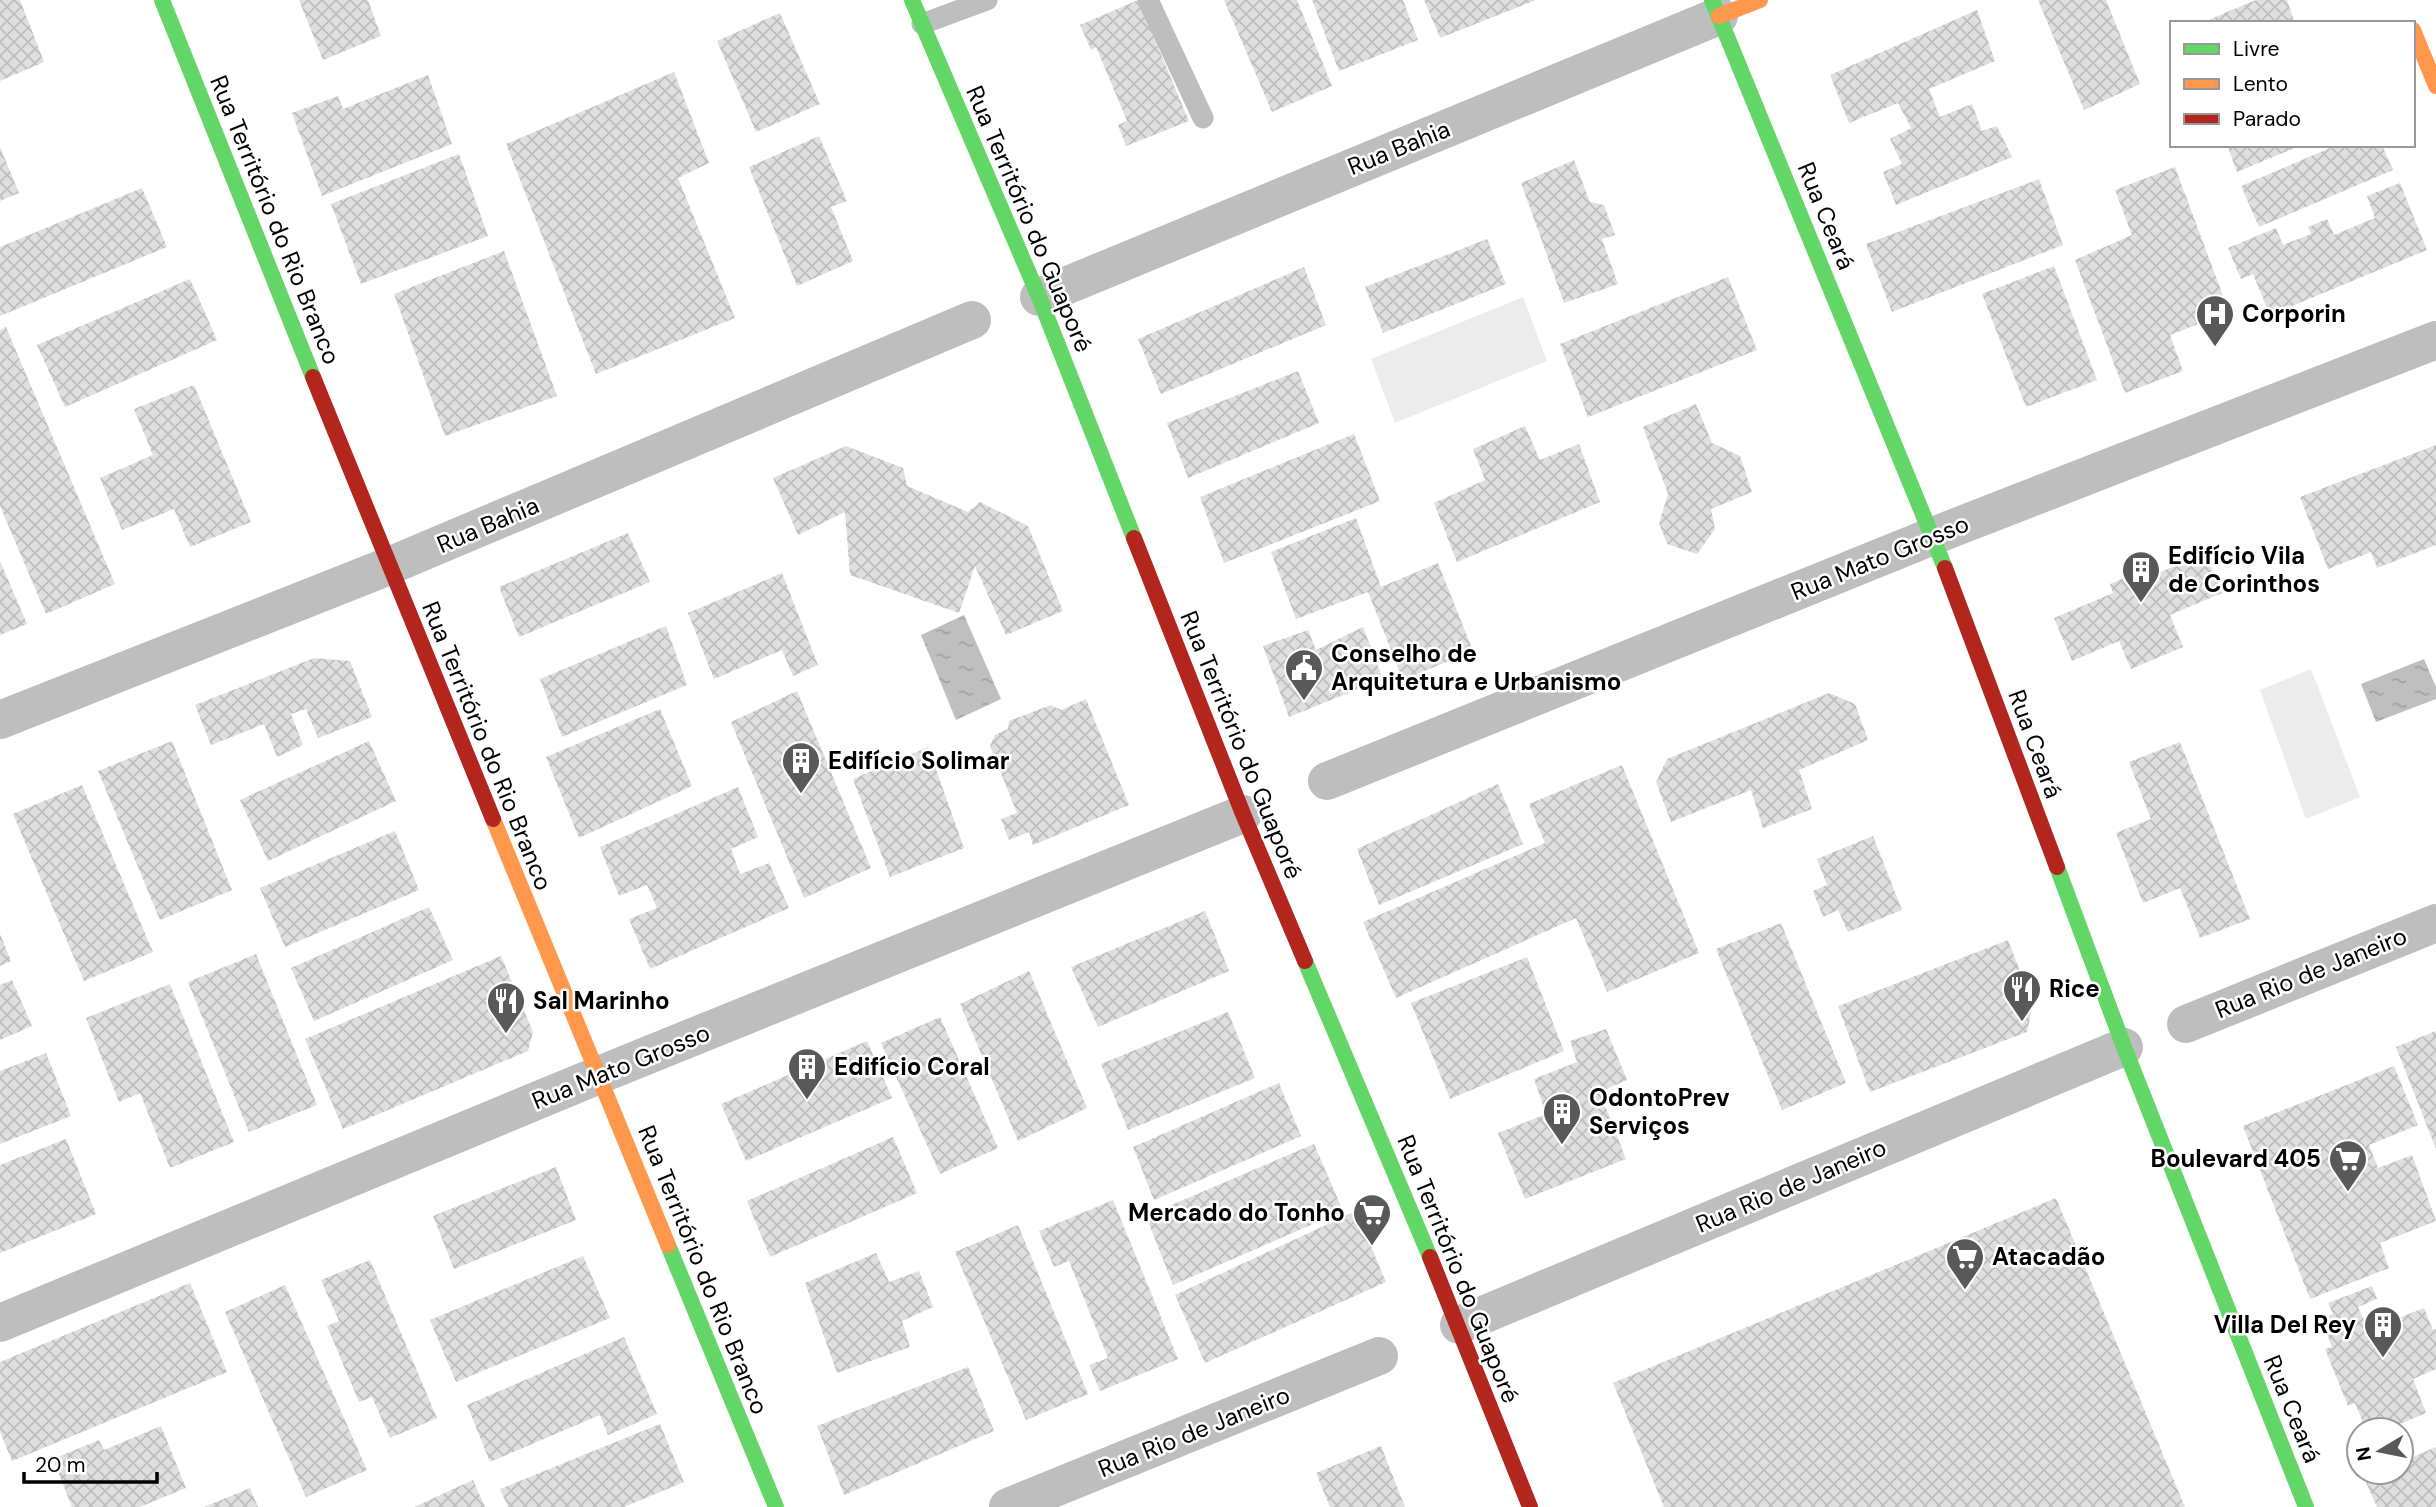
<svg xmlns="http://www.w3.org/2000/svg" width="2436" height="1507" viewBox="0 0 2436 1507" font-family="'DM Sans',sans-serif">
	<defs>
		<pattern id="water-ripples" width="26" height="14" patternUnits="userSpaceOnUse" patternTransform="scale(1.75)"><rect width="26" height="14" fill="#bfbfbf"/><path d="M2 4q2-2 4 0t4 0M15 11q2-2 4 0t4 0" fill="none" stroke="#a2a2a2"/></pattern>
		<pattern id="building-cross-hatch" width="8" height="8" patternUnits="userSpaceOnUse" patternTransform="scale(1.75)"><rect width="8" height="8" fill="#dfdfdf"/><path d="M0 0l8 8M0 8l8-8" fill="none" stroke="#bebebe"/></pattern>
	</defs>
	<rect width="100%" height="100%" fill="#fff"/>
	<!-- grass -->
	<g fill="#ececec">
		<polygon points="1523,297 1547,361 1395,423 1371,359"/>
		<polygon points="2311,669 2360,797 2306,819 2260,690"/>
	</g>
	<!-- water -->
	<g fill="url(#water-ripples)">
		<polygon points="964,615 1001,699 956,720 921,635"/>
		<polygon points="2424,659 2436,687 2436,699 2376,722 2361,684"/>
	</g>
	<!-- building -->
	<g fill="url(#building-cross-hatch)">
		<polygon points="0,0 20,0 44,62 0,81"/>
		<polygon points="299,0 368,0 381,36 323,60"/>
		<polygon points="1138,0 1189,121 1126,146 1118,125 1127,121 1096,47 1091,50 1080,25"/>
		<polygon points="1224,0 1297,0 1332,86 1272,112"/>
		<polygon points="1312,0 1403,0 1418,40 1339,71"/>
		<polygon points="1424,0 1536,0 1440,38"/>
		<polygon points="2038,0 2106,0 2140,84 2084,110"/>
		<polygon points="2256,0 2287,0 2295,23 2209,23 2208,20"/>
		<polygon points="1977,10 1995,61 1929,89 1940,117 1972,104 1982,131 1997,126 2012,157 1896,205 1883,172 1902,164 1890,139 1911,128 1898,103 1849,123 1830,75"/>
		<polygon points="780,13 820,104 756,132 717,41"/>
		<polygon points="674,72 709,163 678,178 735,318 596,374 506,144"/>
		<polygon points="428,75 452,144 322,196 292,113 338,96 343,109"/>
		<polygon points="819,136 847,201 831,207 853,261 797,286 749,167"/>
		<polygon points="2227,145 2302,145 2237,172"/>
		<polygon points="2337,145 2382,145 2393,170 2259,227 2241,186"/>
		<polygon points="0,147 19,193 0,201"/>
		<polygon points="459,154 488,236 361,284 331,204"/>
		<polygon points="1574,160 1590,202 1604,205 1615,235 1602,239 1618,284 1564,303 1521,183"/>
		<polygon points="2175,167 2229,312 2170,335 2183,371 2125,393 2075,260 2132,235 2115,190"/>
		<polygon points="2039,179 2063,245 1892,312 1866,244"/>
		<polygon points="2400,183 2427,250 2270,315 2253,274 2241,279 2228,248 2276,228 2283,245 2311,234 2308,227 2327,219 2334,235 2375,218 2367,196"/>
		<polygon points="142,188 167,247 0,316 0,247"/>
		<polygon points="1487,239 1506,284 1383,333 1365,287"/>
		<polygon points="504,251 557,396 445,436 394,294"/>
		<polygon points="2054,266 2097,380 2026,407 1982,294"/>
		<polygon points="1304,267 1326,325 1161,394 1138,339"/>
		<polygon points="1728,277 1757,350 1588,417 1560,344"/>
		<polygon points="190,279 217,340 65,407 37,345"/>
		<polygon points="6,327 115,584 46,614 0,506 0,330"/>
		<polygon points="1298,371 1319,423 1188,478 1167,423"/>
		<polygon points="194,385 251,522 190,547 174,509 122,530 100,478 153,455 134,409"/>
		<polygon points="1696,404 1712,443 1740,456 1752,492 1711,509 1715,529 1697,554 1667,544 1659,523 1668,494 1643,427"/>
		<polygon points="1525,426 1540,460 1579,444 1600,502 1457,562 1434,503 1485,480 1473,449"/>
		<polygon points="1354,434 1380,501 1224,563 1200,497"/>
		<polygon points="2436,445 2436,545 2377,568 2371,552 2328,569 2300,497"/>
		<polygon points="846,446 903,468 907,486 968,512 980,502 1028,526 1063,611 1006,635 975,566 959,613 850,575 845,512 798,535 773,478"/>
		<polygon points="1356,518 1381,587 1438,563 1473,651 1403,680 1368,592 1296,619 1271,552"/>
		<polygon points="628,533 650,582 519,637 499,587"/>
		<polygon points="2205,553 2222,593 2170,615 2183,647 2131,669 2119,641 2072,661 2054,618 2113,593 2110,584 2155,565 2158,573"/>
		<polygon points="0,561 27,624 0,635"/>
		<polygon points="782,573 818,665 793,676 782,650 714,679 688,613"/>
		<polygon points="666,626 687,685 562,737 540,679"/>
		<polygon points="1363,627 1383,679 1289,717 1263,646 1308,630 1316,650"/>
		<polygon points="314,658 350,661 372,717 318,738 306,709 291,714 303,745 277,757 264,724 211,745 195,705"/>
		<polygon points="797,691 871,868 804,898 731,722"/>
		<polygon points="1829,693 1855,704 1868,740 1799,770 1812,809 1763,828 1751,790 1671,822 1656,782 1667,759"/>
		<polygon points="1086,699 1129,805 1033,845 1029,832 1009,840 1001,819 1017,813 990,746 995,735 1008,729 1009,721 1051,705 1061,710"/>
		<polygon points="660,709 692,786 579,838 546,757"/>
		<polygon points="172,741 232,890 160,920 98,771"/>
		<polygon points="369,741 396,801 268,861 240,800"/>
		<polygon points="2180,742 2250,919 2200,938 2180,888 2143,903 2116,833 2151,819 2129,762"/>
		<polygon points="928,747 964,848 890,877 853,779"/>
		<polygon points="1622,765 1699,953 1607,992 1576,918 1396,998 1363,922 1545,843 1529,804"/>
		<polygon points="1498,784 1523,844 1379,905 1357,849"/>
		<polygon points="82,785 153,952 84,981 13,814"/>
		<polygon points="738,787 758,837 731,849 740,874 769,863 789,908 650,969 629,919 657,908 647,885 619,896 600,847"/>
		<polygon points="395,831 419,890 285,947 260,888"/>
		<polygon points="1873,836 1902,910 1848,932 1838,910 1823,917 1813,891 1827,885 1817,859"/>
		<polygon points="429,907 453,960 314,1021 291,968"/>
		<polygon points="1205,911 1229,971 1098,1027 1071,967"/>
		<polygon points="1781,923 1846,1083 1782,1110 1716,949"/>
		<polygon points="0,934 11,961 0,966"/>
		<polygon points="2008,940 2033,1005 2027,1032 1870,1092 1838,1006"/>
		<polygon points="256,954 317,1105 249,1132 188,982"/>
		<polygon points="501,956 533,1032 528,1051 343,1129 305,1039"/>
		<polygon points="1527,957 1564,1051 1450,1099 1411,1003"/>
		<polygon points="1029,971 1087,1108 1018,1141 960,1004"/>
		<polygon points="12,980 32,1026 0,1040 0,985"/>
		<polygon points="170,984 234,1142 170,1168 140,1093 119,1102 86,1018"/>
		<polygon points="1228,1012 1255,1078 1128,1130 1101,1064"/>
		<polygon points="940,1017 998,1148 940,1174 881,1043"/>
		<polygon points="1606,1029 1627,1080 1600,1092 1626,1159 1525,1199 1498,1133 1546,1114 1534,1079 1577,1062 1570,1041"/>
		<polygon points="2436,1031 2436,1149 2396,1047"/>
		<polygon points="867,1041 892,1098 746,1161 721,1104"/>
		<polygon points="46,1053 71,1116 0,1144 0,1071"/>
		<polygon points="2394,1066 2418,1125 2369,1145 2378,1168 2412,1155 2436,1221 2380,1243 2389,1268 2310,1299 2243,1126"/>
		<polygon points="1279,1083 1301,1136 1154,1200 1133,1147"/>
		<polygon points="893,1137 917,1193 770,1257 747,1201"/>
		<polygon points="66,1139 96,1214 0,1253 0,1165"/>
		<polygon points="1314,1144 1343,1211 1173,1285 1146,1216"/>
		<polygon points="556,1167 576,1220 454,1269 433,1216"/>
		<polygon points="2056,1198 2185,1507 1664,1507 1613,1383"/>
		<polygon points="1113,1200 1178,1359 1100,1391 1089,1365 1108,1358 1069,1261 1054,1267 1039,1231"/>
		<polygon points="1356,1211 1386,1282 1205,1363 1175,1295"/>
		<polygon points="1018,1225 1088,1394 1026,1420 955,1252"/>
		<polygon points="876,1253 889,1282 919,1271 933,1307 902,1321 910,1347 837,1373 805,1283"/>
		<polygon points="583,1256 610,1318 456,1382 430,1320"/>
		<polygon points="370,1260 437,1418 390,1438 372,1397 359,1402 327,1326 339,1321 321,1280"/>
		<polygon points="190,1283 227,1372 12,1461 0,1432 0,1362"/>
		<polygon points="285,1285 367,1470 306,1497 225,1312"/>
		<polygon points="2372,1286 2377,1299 2358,1307 2368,1330 2424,1308 2433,1330 2436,1329 2436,1369 2413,1379 2426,1413 2386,1430 2366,1430 2355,1403 2348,1406 2325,1349 2332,1347 2321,1319 2333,1314 2328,1303"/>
		<polygon points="624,1337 657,1414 608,1435 600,1415 490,1462 467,1405"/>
		<polygon points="968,1367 994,1431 844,1495 817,1426"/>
		<polygon points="660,1424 684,1482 624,1507 508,1507 500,1489"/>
		<polygon points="161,1426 186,1488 140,1507 72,1507 53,1459 99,1440 104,1450"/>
		<polygon points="1381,1446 1405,1507 1330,1507 1316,1473"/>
		<polygon points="2436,1447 2436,1507 2377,1507 2364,1478 2377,1472 2401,1472 2401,1462"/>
		<polygon points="473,1480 485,1507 414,1507"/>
		<polygon points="250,1488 258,1507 204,1507"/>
	</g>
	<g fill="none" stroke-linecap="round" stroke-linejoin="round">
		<!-- lane -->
		<g stroke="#bebebe" stroke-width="21">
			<polyline points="1148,0 1203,118"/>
			<polyline points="922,24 987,0"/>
		</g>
		<!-- street -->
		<g stroke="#bebebe" stroke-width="38">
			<polyline points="1039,297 1719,16"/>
			<polyline points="0,720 389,566 972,320"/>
			<polyline points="1327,781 1933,536 2436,340"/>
			<polyline points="2186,1024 2436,923"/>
			<polyline points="0,1323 599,1075 1243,814"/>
			<polyline points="1459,1325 2124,1047"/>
			<polyline points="1008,1507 1379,1356"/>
		</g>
		<!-- fast -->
		<g stroke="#63d668" stroke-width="16">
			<polyline points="162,0 313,377"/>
			<polyline points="912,0 1039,297 1134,538"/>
			<polyline points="1712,0 1945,568"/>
			<polyline points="2057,867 2124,1047 2306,1507"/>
			<polyline points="1305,961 1430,1257"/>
			<polyline points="668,1245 776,1507"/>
		</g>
		<!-- slow -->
		<g stroke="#ff974d" stroke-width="16">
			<polyline points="1719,16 1760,0"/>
			<polyline points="2413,30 2436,86"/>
			<polyline points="493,819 668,1245"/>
		</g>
		<!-- jam -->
		<g stroke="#b3261e" stroke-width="16">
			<polyline points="313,377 493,819"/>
			<polyline points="1134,538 1243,814 1305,961"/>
			<polyline points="1945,568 2057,867"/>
			<polyline points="1430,1257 1530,1507"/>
		</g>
	</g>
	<!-- icons -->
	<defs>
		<symbol id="hospital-pin" viewBox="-11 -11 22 30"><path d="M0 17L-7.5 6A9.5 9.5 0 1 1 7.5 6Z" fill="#595959" stroke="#fff"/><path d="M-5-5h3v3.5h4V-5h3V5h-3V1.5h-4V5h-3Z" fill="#fff"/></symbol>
		<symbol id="building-pin" viewBox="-11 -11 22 30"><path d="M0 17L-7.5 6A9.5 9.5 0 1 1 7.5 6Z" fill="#595959" stroke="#fff"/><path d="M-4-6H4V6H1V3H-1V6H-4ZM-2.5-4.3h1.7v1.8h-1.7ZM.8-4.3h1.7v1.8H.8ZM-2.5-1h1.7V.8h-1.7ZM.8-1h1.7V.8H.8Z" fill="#fff"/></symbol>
		<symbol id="civic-pin" viewBox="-11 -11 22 30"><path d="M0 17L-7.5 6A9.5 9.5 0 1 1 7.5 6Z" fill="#595959" stroke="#fff"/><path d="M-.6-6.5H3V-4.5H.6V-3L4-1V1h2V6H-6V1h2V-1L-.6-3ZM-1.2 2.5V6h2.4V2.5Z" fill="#fff"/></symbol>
		<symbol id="restaurant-pin" viewBox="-11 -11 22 30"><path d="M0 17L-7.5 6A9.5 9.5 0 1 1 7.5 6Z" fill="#595959" stroke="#fff"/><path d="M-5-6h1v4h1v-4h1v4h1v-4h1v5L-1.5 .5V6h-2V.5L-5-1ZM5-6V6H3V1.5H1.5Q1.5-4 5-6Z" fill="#fff"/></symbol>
		<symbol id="supermarket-pin" viewBox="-11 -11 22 30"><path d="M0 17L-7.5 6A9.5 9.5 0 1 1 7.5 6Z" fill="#595959" stroke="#fff"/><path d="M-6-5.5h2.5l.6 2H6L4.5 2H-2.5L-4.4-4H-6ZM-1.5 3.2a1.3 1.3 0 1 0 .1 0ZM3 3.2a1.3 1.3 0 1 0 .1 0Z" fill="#fff"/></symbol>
	</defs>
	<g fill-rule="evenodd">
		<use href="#hospital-pin" x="2193" y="292" width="44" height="60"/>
		<use href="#building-pin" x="2119" y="548" width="44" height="60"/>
		<use href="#civic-pin" x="1282" y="646" width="44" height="60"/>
		<use href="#building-pin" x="779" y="739" width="44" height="60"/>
		<use href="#restaurant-pin" x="2000" y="967" width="44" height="60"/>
		<use href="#restaurant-pin" x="484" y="979" width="44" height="60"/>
		<use href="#building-pin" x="785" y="1045" width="44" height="60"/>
		<use href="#building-pin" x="1540" y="1090" width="44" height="60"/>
		<use href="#supermarket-pin" x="2326" y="1137" width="44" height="60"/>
		<use href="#supermarket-pin" x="1350" y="1191" width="44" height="60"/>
		<use href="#supermarket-pin" x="1943" y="1235" width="44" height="60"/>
		<use href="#building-pin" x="2361" y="1303" width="44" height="60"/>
	</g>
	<g text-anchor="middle" stroke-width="5" stroke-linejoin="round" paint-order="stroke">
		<!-- street labels -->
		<g font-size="24" fill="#000" stroke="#fff">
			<text transform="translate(1399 148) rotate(-22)" y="8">Rua Bahia</text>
			<text transform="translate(1826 216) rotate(68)" y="8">Rua Ceará</text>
			<text transform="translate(1029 219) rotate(67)" y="8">Rua Território do Guaporé</text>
			<text transform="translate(275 220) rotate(68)" y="8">Rua Território do Rio Branco</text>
			<text transform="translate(488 525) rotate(-23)" y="8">Rua Bahia</text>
			<text transform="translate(1880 558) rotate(-22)" y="8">Rua Mato Grosso</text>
			<text transform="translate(2035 744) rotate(70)" y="8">Rua Ceará</text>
			<text transform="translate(1241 745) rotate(68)" y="8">Rua Território do Guaporé</text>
			<text transform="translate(487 746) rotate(68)" y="8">Rua Território do Rio Branco</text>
			<text transform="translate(2311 973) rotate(-22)" y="8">Rua Rio de Janeiro</text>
			<text transform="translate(621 1067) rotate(-22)" y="8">Rua Mato Grosso</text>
			<text transform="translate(1791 1186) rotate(-23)" y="8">Rua Rio de Janeiro</text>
			<text transform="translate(1458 1269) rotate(68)" y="8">Rua Território do Guaporé</text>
			<text transform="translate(703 1270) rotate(68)" y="8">Rua Território do Rio Branco</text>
			<text transform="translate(2292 1409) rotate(68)" y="8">Rua Ceará</text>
			<text transform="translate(1194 1432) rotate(-22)" y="8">Rua Rio de Janeiro</text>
		</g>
		<!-- poi labels -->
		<g font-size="24" font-weight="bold" fill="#000" stroke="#fff" text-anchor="start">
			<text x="2242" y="322">Corporin</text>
			<text x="2168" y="564">Edifício Vila<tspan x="2168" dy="28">de Corinthos</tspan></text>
			<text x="1331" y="662">Conselho de<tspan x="1331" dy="28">Arquitetura e Urbanismo</tspan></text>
			<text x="828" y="769">Edifício Solimar</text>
			<text x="2049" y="997">Rice</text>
			<text x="533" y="1009">Sal Marinho</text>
			<text x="834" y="1075">Edifício Coral</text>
			<text x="1589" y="1106">OdontoPrev<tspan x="1589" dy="28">Serviços</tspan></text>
			<text x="2321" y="1167" text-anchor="end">Boulevard 405</text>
			<text x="1345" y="1221" text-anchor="end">Mercado do Tonho</text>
			<text x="1992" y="1265">Atacadão</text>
			<text x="2356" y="1333" text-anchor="end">Villa Del Rey</text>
		</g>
	</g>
	<!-- legend -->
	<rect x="2170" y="21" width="245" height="126" fill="#ffffff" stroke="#999999" stroke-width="2"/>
	<rect x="2184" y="44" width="35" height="10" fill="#63d668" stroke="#999999" stroke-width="2"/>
	<text x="2233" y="56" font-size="21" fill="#000000">Livre</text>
	<rect x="2184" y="79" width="35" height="10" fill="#ff974d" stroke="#999999" stroke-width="2"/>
	<text x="2233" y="91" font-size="21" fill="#000000">Lento</text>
	<rect x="2184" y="114" width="35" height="10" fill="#b3261e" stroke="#999999" stroke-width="2"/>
	<text x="2233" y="126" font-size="21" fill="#000000">Parado</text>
	<!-- north arrow -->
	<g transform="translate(2380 1451) rotate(260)"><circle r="33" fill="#ffffff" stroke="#999999" stroke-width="2"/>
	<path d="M0-5L12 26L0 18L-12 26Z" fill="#595959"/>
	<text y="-10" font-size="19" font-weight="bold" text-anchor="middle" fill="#000000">N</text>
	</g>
	<!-- scale -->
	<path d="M24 1472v10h133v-10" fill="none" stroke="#000000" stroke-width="3.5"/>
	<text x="35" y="1472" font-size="21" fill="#000000" stroke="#ffffff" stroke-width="5" paint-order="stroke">20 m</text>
</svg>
